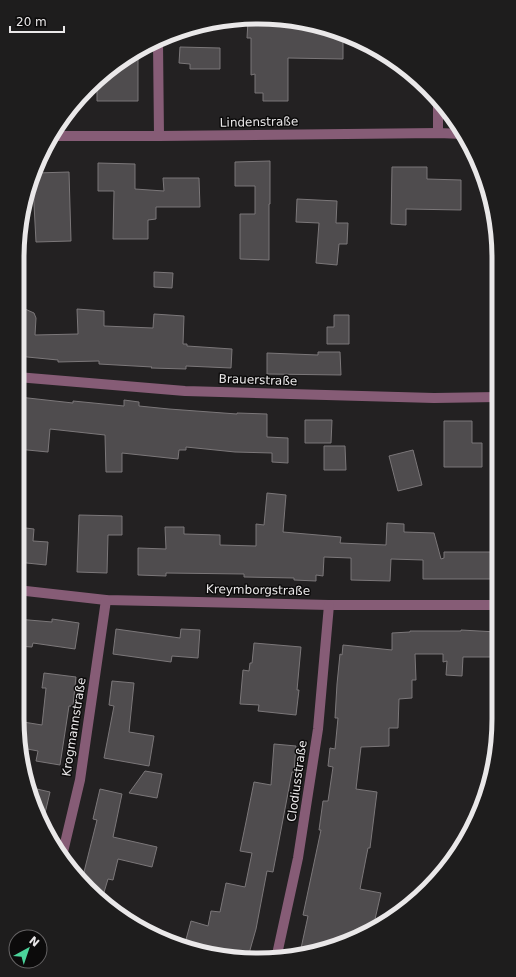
<svg xmlns="http://www.w3.org/2000/svg" width="516" height="977" viewBox="0 0 516 977" font-family="'DejaVu Sans',sans-serif">
	<rect width="100%" height="100%" fill="#232122"/>
	<!-- building -->
	<g fill="#4f4c4e" stroke="#7b7779">
		<polygon points="274,18 343,36 343,59 288,58 288,101 263,101 263,93 255,93 255,74 251,75 251,38 247,38 248,21"/>
		<polygon points="180,47 220,48 220,69 190,69 190,64 179,63"/>
		<polygon points="138,54 138,101 97,101 97,80 99,77"/>
		<polygon points="270,161 270,204 269,204 269,260 240,259 240,214 255,214 255,186 235,186 235,162"/>
		<polygon points="98,163 135,164 135,189 164,191 163,178 199,178 200,207 156,207 156,219 148,220 148,239 113,239 114,191 98,191"/>
		<polygon points="392,167 427,167 427,179 461,180 461,210 406,209 406,225 391,224"/>
		<polygon points="69,172 71,241 36,242 33,185 36,173"/>
		<polygon points="297,199 337,201 336,223 348,223 347,244 339,244 337,265 316,263 319,223 296,222"/>
		<polygon points="154,272 173,273 172,288 154,287"/>
		<polygon points="25,309 34,313 36,318 35,335 78,334 77,309 104,311 104,326 153,328 154,314 184,316 183,344 187,344 187,346 232,349 231,368 186,366 186,369 151,368 152,367 99,364 99,361 58,362 58,360 17,356 17,333 20,333 21,317"/>
		<polygon points="334,315 349,315 349,344 327,344 327,327 334,327"/>
		<polygon points="318,352 340,352 341,375 267,374 267,353 318,355"/>
		<polygon points="19,397 73,403 73,401 124,406 124,400 139,402 139,406 169,409 237,414 237,413 267,414 267,437 288,438 288,463 272,462 272,453 235,452 186,447 186,450 179,450 178,459 122,453 122,472 106,472 105,435 50,429 48,452 17,449 17,419"/>
		<polygon points="305,420 332,420 331,443 305,443"/>
		<polygon points="444,421 472,421 472,443 482,443 482,467 444,467"/>
		<polygon points="324,446 345,446 346,470 324,470"/>
		<polygon points="413,450 422,485 398,491 389,456"/>
		<polygon points="267,493 286,495 283,532 341,537 340,543 386,545 387,523 404,524 404,532 434,533 441,559 444,558 444,552 491,552 491,579 423,579 423,560 391,559 390,581 351,580 351,558 324,557 323,576 316,575 316,581 294,580 294,578 244,577 244,574 166,573 166,576 138,575 138,548 166,549 165,527 184,527 184,534 220,535 220,545 256,546 256,524 264,525"/>
		<polygon points="79,515 122,516 122,535 108,535 107,573 77,572"/>
		<polygon points="17,527 34,529 33,541 48,542 46,565 17,562"/>
		<polygon points="17,619 52,622 52,619 79,623 75,649 33,643 32,647 17,646"/>
		<polygon points="116,629 180,638 181,629 200,630 198,658 172,656 171,662 113,654"/>
		<polygon points="461,630 497,632 497,657 463,657 462,676 446,675 447,661 443,662 443,654 415,654 416,680 412,680 412,698 399,699 398,728 389,728 389,746 361,747 356,789 377,792 370,848 368,848 360,889 381,893 373,928 350,942 300,953 308,916 303,915 321,830 319,830 323,801 328,801 333,767 328,766 330,748 335,749 338,718 335,718 337,684 340,654 342,655 343,645 392,650 392,633 410,632 410,631 461,631"/>
		<polygon points="254,643 301,647 297,690 299,690 296,715 258,711 259,705 240,704 243,670 249,671 250,663 252,663"/>
		<polygon points="44,673 76,677 73,706 69,706 60,765 36,761 38,751 22,748 17,721 42,725 46,688 42,688"/>
		<polygon points="112,681 134,683 129,732 154,736 149,766 104,758 114,706 109,705"/>
		<polygon points="274,744 296,746 294,772 292,772 273,872 267,871 256,929 248,957 196,952 184,947 191,921 208,926 211,911 220,912 226,883 245,887 252,853 240,851 246,822 254,782 271,785"/>
		<polygon points="145,771 162,774 157,798 129,793"/>
		<polygon points="28,787 50,792 43,822 30,797"/>
		<polygon points="100,789 122,794 113,837 157,847 152,867 118,859 113,880 108,879 102,899 82,880 97,820 93,819"/>
	</g>
	<g fill="none" stroke-linecap="round" stroke-linejoin="round">
		<!-- minor -->
		<g stroke="#865c76" stroke-width="10">
			<polyline points="158,43 159,136"/>
			<polyline points="438,133 438,101"/>
			<polyline points="54,136 159,136 438,133 464,134"/>
			<polyline points="17,377 185,391 434,398 497,397"/>
			<polyline points="17,590 106,600 329,605 498,605"/>
			<polyline points="62,856 80,780 106,600"/>
			<polyline points="276,959 298,858 318,729 329,605"/>
		</g>
	</g>
	<g text-anchor="middle" stroke-width="3" stroke-linejoin="round" paint-order="stroke">
		<!-- street labels -->
		<g font-size="12" fill="#eae8e9" stroke="#0c0b0b">
			<text transform="translate(259 122) rotate(-1)" y="4">Lindenstraße</text>
			<text transform="translate(258 380) rotate(2)" y="4">Brauerstraße</text>
			<text transform="translate(258 590) rotate(1)" y="4">Kreymborgstraße</text>
			<text transform="translate(74 727) rotate(-81)" y="4">Krogmannstraße</text>
			<text transform="translate(297 781) rotate(-82)" y="4">Clodiusstraße</text>
		</g>
	</g>
	<!-- crop -->
	<path d="M0 0H516V977H0ZM258 24H258A234 234 0 0 1 492 258V719A234 234 0 0 1 258 953H258A234 234 0 0 1 24 719V258A234 234 0 0 1 258 24Z" fill="#1e1d1d" fill-rule="evenodd"/>
	<path fill="none" stroke="#eae8e9" stroke-width="5" d="M258 24H258A234 234 0 0 1 492 258V719A234 234 0 0 1 258 953H258A234 234 0 0 1 24 719V258A234 234 0 0 1 258 24Z"/>
	<!-- north arrow -->
	<g transform="translate(28 949) rotate(40)"><circle r="19" fill="#0c0b0b" stroke="#656364"/>
	<path d="M0-3L7 15L0 10L-7 15Z" fill="#4bd49b"/>
	<text y="-6" font-size="11" font-weight="bold" text-anchor="middle" fill="#eae8e9">N</text>
	</g>
	<!-- scale -->
	<path d="M10 26v6h54v-6" fill="none" stroke="#eae8e9" stroke-width="2"/>
	<text x="16" y="26" font-size="12" fill="#eae8e9" stroke="#0c0b0b" stroke-width="3" paint-order="stroke">20 m</text>
</svg>
